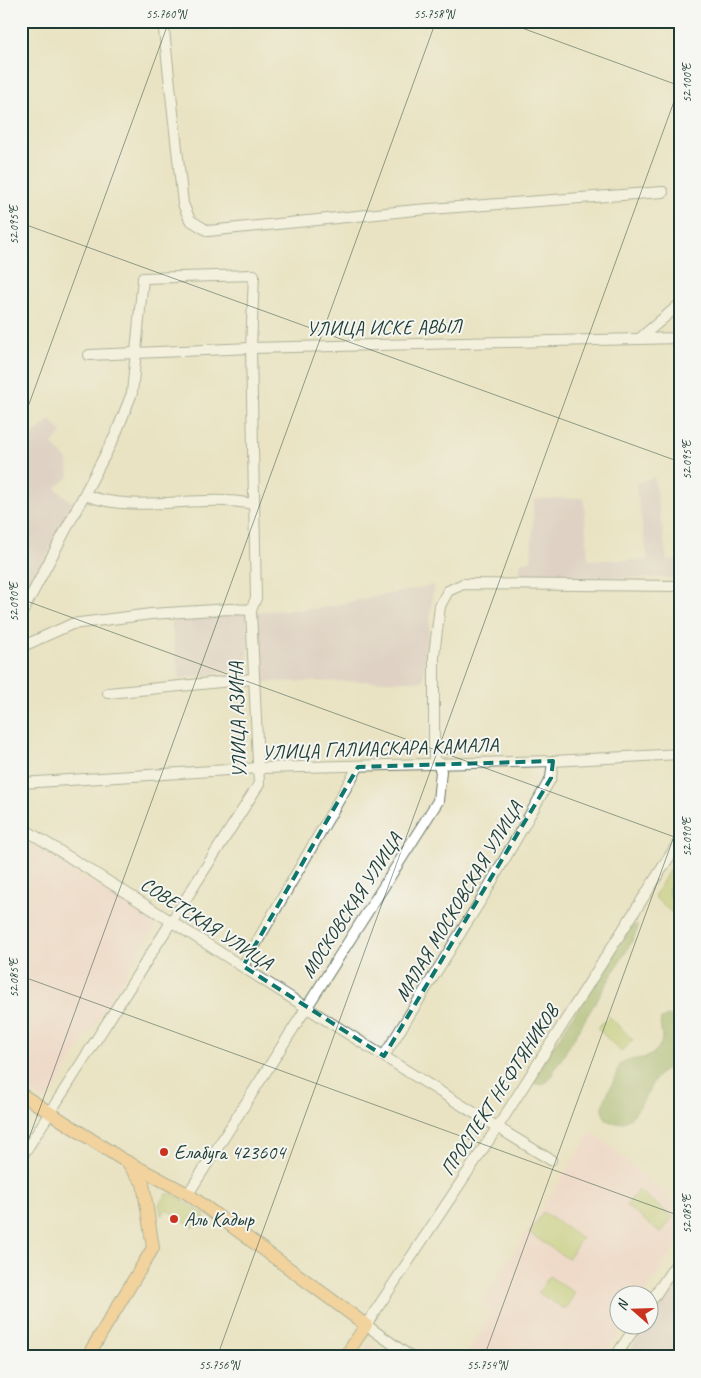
<svg xmlns="http://www.w3.org/2000/svg" width="701" height="1378" viewBox="0 0 701 1378" font-family="Caveat,sans-serif">
	<rect width="100%" height="100%" fill="#f6f6f2"/>
	<filter id="ink" filterUnits="userSpaceOnUse"><feTurbulence type="fractalNoise" baseFrequency=".02" numOctaves="2"/><feDisplacementMap in="SourceGraphic" scale="10" xChannelSelector="R" yChannelSelector="G"/><feConvolveMatrix kernelMatrix="1 2 1 2 8 2 1 2 1" color-interpolation-filters="sRGB"/></filter>
	<filter id="wash" filterUnits="userSpaceOnUse"><feTurbulence type="fractalNoise" baseFrequency=".0096" numOctaves="4" result="noise"/><feDisplacementMap in="SourceGraphic" scale="20" xChannelSelector="R" yChannelSelector="G"/><feGaussianBlur stdDeviation="1.12" result="paint"/><feColorMatrix in="noise" values="0 0 0 0 0 0 0 0 0 0 0 0 0 0 0 0 0 1.4 0 .05"/><feComposite in="paint" operator="in"/></filter>
	<g filter="url(#wash)">
		<rect width="100%" height="100%" fill="#eae3c3"/>
		<!-- built -->
		<g fill="#f7cfd1">
			<polygon points="21,837 157,924 46,1103 21,1086"/>
			<polygon points="592,1131 680,1207 680,1239 644,1295 618,1296 618,1326 624,1326 604,1357 469,1357 470,1354 467,1352 493,1314 481,1303"/>
			<polygon points="369,1343 390,1357 360,1357"/>
		</g>
		<!-- industrial -->
		<g fill="#d2bdc6">
			<polygon points="50,419 62,433 52,444 68,461 69,477 55,488 74,504 21,607 21,446"/>
			<polygon points="654,477 667,560 680,560 680,578 520,578 520,564 531,560 534,499 584,498 588,560 648,560 635,483"/>
			<polygon points="434,585 423,681 257,682 255,612 320,608"/>
			<polygon points="247,613 248,659 238,670 179,679 171,622 211,614"/>
			<polygon points="680,1270 680,1357 626,1357 645,1326 648,1326 649,1320"/>
		</g>
		<!-- green -->
		<g fill="#b5c669" stroke="#6a824e">
			<polygon points="680,851 680,920 654,897"/>
			<polygon points="609,1016 633,1040 621,1052 597,1028"/>
			<polygon points="638,1190 673,1217 661,1233 626,1206"/>
			<polygon points="166,1194 173,1194 204,1214 206,1225 192,1227 166,1209 161,1216 159,1204"/>
			<polygon points="543,1212 582,1238 568,1259 529,1233"/>
			<polygon points="549,1276 575,1293 565,1309 538,1293"/>
		</g>
		<!-- forest -->
		<g fill="#90ab5d" stroke="#587448">
			<polygon points="680,879 680,902 669,895 669,888 673,881"/>
			<polygon points="637,924 637,931 630,945 548,1081 541,1085 534,1083 535,1075 630,927"/>
			<path d="M 668,1016 L 680,1017 L 680,1067 C 649,1064 648,1109 626,1121 C 621,1123 616,1124 611,1122 C 594,1115 608,1092 613,1082 C 616,1076 617,1069 621,1064 C 627,1055 649,1065 660,1045 C 665,1036 658,1028 661,1019 Z"/>
		</g>
	</g>
	<g filter="url(#ink)">
		<g fill="none" stroke-linecap="round" stroke-linejoin="round">
			<defs>
				<g id="minor">
					<polyline points="163,21 183,204 190,220 208,231 416,210 663,192"/>
					<polyline points="639,339 680,304"/>
					<polyline points="89,355 251,348 680,338"/>
					<path d="M 85,495 C 139,515 197,493 253,504"/>
					<polyline points="21,615 115,436 132,393 143,278 254,275 251,348 256,598 251,610 259,784 21,1158"/>
					<polyline points="21,647 72,624 151,614 230,609 251,610"/>
					<polyline points="108,693 252,679"/>
					<polyline points="21,783 260,768 553,761 680,754"/>
					<path d="M 21,827 C 199,937 372,1052 551,1160"/>
					<polyline points="243,966 358,767"/>
					<polyline points="384,1056 484,895 551,778 553,761"/>
					<polyline points="188,1194 438,801 441,771 434,758 434,655 440,606 448,591 463,584 680,586"/>
					<polyline points="648,1306 680,1258"/>
					<polyline points="411,1357 366,1325 497,1128 680,840"/>
					<polyline points="615,1357 636,1326"/>
				</g>
				<g id="major">
					<polyline points="21,1094 120,1158 188,1194 366,1325 345,1357"/>
					<polyline points="87,1357 153,1248 143,1183 130,1166"/>
				</g>
			</defs>
			<!-- minor casing -->
			<use href="#minor" stroke="#676" stroke-width="12"/>
			<!-- major casing -->
			<use href="#major" stroke="#676" stroke-width="14"/>
			<!-- minor -->
			<use href="#minor" stroke="#fff" stroke-width="10"/>
			<!-- major -->
			<use href="#major" stroke="#fcbd6f" stroke-width="12"/>
		</g>
	</g>
	<!-- marked area -->
	<path d="M0 0H701V1378H0ZM 553,761 L 551,778 L 384,1056 L 243,966 L 358,767 Z" fill="#eae3c3" fill-opacity=".55" fill-rule="evenodd"/>
	<path fill="none" stroke="#0f766e" stroke-width="4" stroke-dasharray="10 6" stroke-linejoin="round" d="M 553,761 L 551,778 L 384,1056 L 243,966 L 358,767 Z"/>
	<!-- ticks -->
	<path fill="none" stroke="#1f3d34" stroke-width="1" stroke-opacity="0.45" d="M 503,21 L 680,86M 21,223 L 680,462M 21,426 L 169,21M 21,599 L 680,839M 21,976 L 680,1216M 21,1160 L 436,21M 21,1353 L 32,1357M 217,1357 L 680,85M 484,1357 L 680,820"/>
	<!-- markers -->
	<g fill="#c8321e" stroke="#f6f6f2" stroke-width="2">
		<circle cx="164" cy="1152" r="5"/>
		<circle cx="174" cy="1219" r="5"/>
	</g>
	<g text-anchor="middle" stroke-width="4" stroke-linejoin="round" paint-order="stroke">
		<!-- street labels -->
		<g font-size="20" fill="#1f3d34" stroke="#f6f6f2">
			<text transform="translate(384 327) rotate(-1)" y="7">УЛИЦА ИСКЕ АВЫЛ</text>
			<text transform="translate(237 720) rotate(-92)" y="7">УЛИЦА АЗИНА</text>
			<text transform="translate(380 748) rotate(-2)" y="7">УЛИЦА ГАЛИАСКАРА КАМАЛА</text>
			<text transform="translate(458 901) rotate(-59)" y="7">МАЛАЯ МОСКОВСКАЯ УЛИЦА</text>
			<text transform="translate(351 905) rotate(-57)" y="7">МОСКОВСКАЯ УЛИЦА</text>
			<text transform="translate(207 923) rotate(33)" y="7">СОВЕТСКАЯ УЛИЦА</text>
			<text transform="translate(499 1090) rotate(-57)" y="7">ПРОСПЕКТ НЕФТЯНИКОВ</text>
		</g>
		<!-- poi labels -->
		<g font-size="20" fill="#1f3d34" stroke="#f6f6f2" text-anchor="start">
			<text x="174" y="1159">Елабуга 423604</text>
			<text x="184" y="1226">Аль Кадыр</text>
		</g>
	</g>
	<!-- margin -->
	<rect width="701" height="1378" fill="none" stroke="#f6f6f2" stroke-width="55"/>
	<!-- north arrow -->
	<g transform="translate(634 1310) rotate(290)"><circle r="24" fill="#f6f6f2" stroke="#a0aca6"/>
	<path d="M0-4L9 19L0 12L-9 19Z" fill="#c8321e"/>
	<text y="-8" font-size="14" font-weight="bold" text-anchor="middle" fill="#1f3d34">N</text>
	</g>
	<rect x="28" y="28" width="646" height="1322" fill="none" stroke="#1f3d34" stroke-width="2"/>
	<g font-size="12" text-anchor="middle" fill="#1f3d34">
		<text x="166" y="18">55.760°N</text>
		<text x="434" y="18">55.758°N</text>
		<text transform="translate(687 83) rotate(-90)" y="4">52.100°E</text>
		<text transform="translate(14 225) rotate(-90)" y="4">52.095°E</text>
		<text transform="translate(687 460) rotate(-90)" y="4">52.095°E</text>
		<text transform="translate(14 602) rotate(-90)" y="4">52.090°E</text>
		<text transform="translate(687 837) rotate(-90)" y="4">52.090°E</text>
		<text transform="translate(14 978) rotate(-90)" y="4">52.085°E</text>
		<text transform="translate(687 1214) rotate(-90)" y="4">52.085°E</text>
		<text x="219" y="1369">55.756°N</text>
		<text x="487" y="1369">55.754°N</text>
	</g>
</svg>
